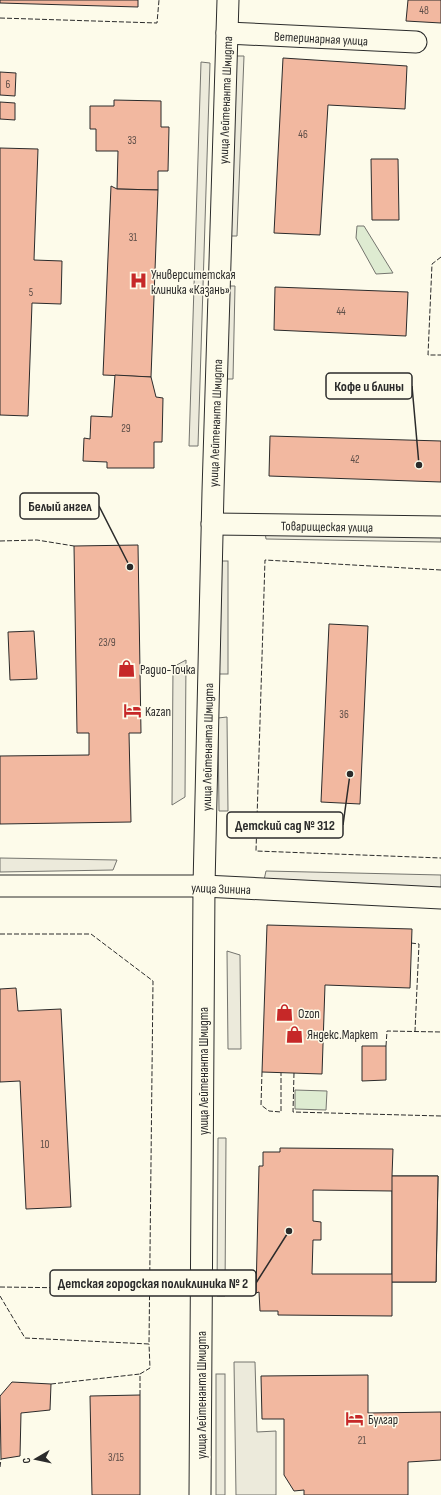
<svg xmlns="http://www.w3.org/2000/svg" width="441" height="1495" viewBox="0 0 441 1495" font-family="'Sofia Sans Condensed',sans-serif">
	<rect width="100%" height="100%" fill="#fdfbea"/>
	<!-- green -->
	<g fill="#deebd1" stroke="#74746e">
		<polygon points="357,226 364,226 393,273 376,274 356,238"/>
		<polygon points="295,1090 327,1091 326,1110 295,1109"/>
	</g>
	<!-- parking -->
	<g fill="#eceadb" stroke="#74746e">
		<polygon points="235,56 244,56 237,236 229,236"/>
		<polygon points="201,62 210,63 198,446 189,446"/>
		<polygon points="227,286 235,286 233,379 224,379"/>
		<polygon points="264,525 441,527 441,542 266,539"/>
		<rect x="219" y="561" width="9" height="113"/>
		<polygon points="186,660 185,797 172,805 173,667"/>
		<polygon points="227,717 228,811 219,811 218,718"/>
		<polygon points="0,858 117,860 113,870 0,872"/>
		<polygon points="266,871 441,875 441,898 262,889"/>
		<polygon points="227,951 240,955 241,1049 228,1049"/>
		<polygon points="218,1138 226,1138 225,1296 217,1296"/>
		<polygon points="234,1362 255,1362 257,1432 276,1431 276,1495 236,1495"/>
		<rect x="216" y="1374" width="9" height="121"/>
	</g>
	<!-- building -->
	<g fill="#f2b8a0" stroke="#2b2b2b" fill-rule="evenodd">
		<polygon points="0,0 138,0 138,7 0,3"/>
		<polygon points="408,0 441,0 441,23 406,21"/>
		<polygon points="283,58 407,66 405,109 328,105 320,235 274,233"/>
		<polygon points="0,72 16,73 15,96 0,95"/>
		<polygon points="114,100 161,101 161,127 169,127 168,171 158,171 158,190 117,189 118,151 96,151 96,129 90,129 90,106 114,106"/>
		<polygon points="0,102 15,103 15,120 0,119"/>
		<polygon points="0,148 38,149 34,260 62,261 61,304 32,303 28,416 0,415"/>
		<polygon points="371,159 398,159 399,220 372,220"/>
		<polygon points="111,186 117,189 158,190 151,377 103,375"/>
		<polygon points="275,287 408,292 406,336 274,330"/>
		<polygon points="115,375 151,377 156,397 163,398 162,442 154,442 154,468 107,468 107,462 83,461 84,438 90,439 91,416 112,417"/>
		<polygon points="270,436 441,441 441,482 269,476"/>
		<polygon points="138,545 141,733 129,733 131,822 0,824 0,756 89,755 89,733 77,733 74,546"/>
		<polygon points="329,624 368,626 360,804 321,802"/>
		<polygon points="34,631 37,679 10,680 8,632"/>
		<polygon points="267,925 412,929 410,988 325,985 322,1074 262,1072"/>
		<polygon points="16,988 18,1011 61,1009 71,1207 26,1209 20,1081 0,1082 0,989"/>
		<polygon points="362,1046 386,1046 386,1080 362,1081"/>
		<path d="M 280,1148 L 393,1149 L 392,1176 L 438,1176 L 436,1282 L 392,1282 L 392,1316 L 278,1315 L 278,1311 L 260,1311 L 259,1292 L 256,1293 L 259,1166 L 263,1166 L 263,1152 L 280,1152 ZM 313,1190 L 392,1191 L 392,1274 L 312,1274 L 313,1240 L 321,1240 L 321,1222 L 313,1221 Z"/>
		<polygon points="392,1176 438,1176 436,1282 392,1282"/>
		<polygon points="368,1375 368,1413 441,1412 441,1460 408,1462 408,1495 304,1495 304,1490 294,1491 284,1475 284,1419 262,1419 261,1376"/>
		<polygon points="12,1382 51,1384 50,1410 21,1413 20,1456 1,1459 0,1396"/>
		<polygon points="140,1395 140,1495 92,1495 90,1396"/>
	</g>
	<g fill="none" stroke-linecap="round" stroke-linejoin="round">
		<defs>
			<g id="minor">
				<polyline points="227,33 416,42"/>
				<polyline points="212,524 441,527"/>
				<polyline points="0,886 204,886 441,898"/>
				<polyline points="200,1495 204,886 213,491 228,0"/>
			</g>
		</defs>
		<!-- minor casing -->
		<use href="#minor" stroke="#2b2b2b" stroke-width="23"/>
		<!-- minor -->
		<use href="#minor" stroke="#fdfbea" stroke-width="21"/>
		<!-- fence -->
		<g stroke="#2b2b2b" stroke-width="1" stroke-dasharray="5 2" stroke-linecap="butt">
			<polyline points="0,18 157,23 159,0"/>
			<polyline points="441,257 432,264 428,355 441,355"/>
			<polyline points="0,541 37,540 74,546"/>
			<polyline points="441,570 265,560 256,851 441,858"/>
			<polyline points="0,934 91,934 153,981 149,1344 25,1338 0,1296"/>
			<polyline points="411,943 419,944 415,1031"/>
			<polyline points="386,1046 387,1031 441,1032"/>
			<polyline points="262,1072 261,1105 269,1111 281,1112 281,1073"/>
			<polyline points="294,1073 293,1112 441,1116"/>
			<polyline points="0,1287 76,1288"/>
			<polyline points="90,1288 150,1290"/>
			<polyline points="51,1384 140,1374"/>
			<polyline points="140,1395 140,1374 150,1368 149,1344"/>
			<polyline points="0,1467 1,1459"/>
		</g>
	</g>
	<!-- icons -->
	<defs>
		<symbol id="hospital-bare" viewBox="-9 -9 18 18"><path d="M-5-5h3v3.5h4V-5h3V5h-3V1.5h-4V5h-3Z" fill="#c62828" stroke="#fdfbea" stroke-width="2.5" paint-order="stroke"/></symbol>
		<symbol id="shop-bare" viewBox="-9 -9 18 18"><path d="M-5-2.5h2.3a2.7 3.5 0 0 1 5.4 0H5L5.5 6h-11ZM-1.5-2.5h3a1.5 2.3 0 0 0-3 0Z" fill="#c62828" stroke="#fdfbea" stroke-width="2.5" paint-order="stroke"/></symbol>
		<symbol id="hotel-bare" viewBox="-9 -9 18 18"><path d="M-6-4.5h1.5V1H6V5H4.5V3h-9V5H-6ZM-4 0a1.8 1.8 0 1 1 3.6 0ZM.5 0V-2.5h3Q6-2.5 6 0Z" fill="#c62828" stroke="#fdfbea" stroke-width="2.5" paint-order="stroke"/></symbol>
	</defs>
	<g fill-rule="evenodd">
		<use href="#hospital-bare" x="126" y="268" width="25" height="25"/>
		<use href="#shop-bare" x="114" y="656" width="25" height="25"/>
		<use href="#hotel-bare" x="120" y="698" width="25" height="25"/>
		<use href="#shop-bare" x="272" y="1000" width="25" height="25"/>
		<use href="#shop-bare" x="282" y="1022" width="25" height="25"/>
		<use href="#hotel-bare" x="342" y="1406" width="25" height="25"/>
	</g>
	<g text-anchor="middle" stroke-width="3" stroke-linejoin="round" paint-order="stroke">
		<!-- number labels -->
		<g font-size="11" fill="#5d4e48">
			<text x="424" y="14">48</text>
			<text x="8" y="88">6</text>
			<text x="303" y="138">46</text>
			<text x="132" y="144">33</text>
			<text x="133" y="241">31</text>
			<text x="31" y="296">5</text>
			<text x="341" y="315">44</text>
			<text x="126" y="432">29</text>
			<text x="355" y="463">42</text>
			<text x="107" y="646">23/9</text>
			<text x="344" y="718">36</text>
			<text x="45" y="1148">10</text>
			<text x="362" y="1444">21</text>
			<text x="116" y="1461">3/15</text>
		</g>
		<!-- street labels -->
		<g font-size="13" fill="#2b2b2b" stroke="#fdfbea">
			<text transform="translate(321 38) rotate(3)" y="5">Ветеринарная улица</text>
			<text transform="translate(225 100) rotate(-88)" y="5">улица Лейтенанта Шмидта</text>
			<text transform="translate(215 423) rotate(-88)" y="5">улица Лейтенанта Шмидта</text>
			<text transform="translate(327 526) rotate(1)" y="5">Товарищеская улица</text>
			<text transform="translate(207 747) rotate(-89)" y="5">улица Лейтенанта Шмидта</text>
			<text transform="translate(221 888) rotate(2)" y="5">улица Зинина</text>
			<text transform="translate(203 1071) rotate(-90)" y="5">улица Лейтенанта Шмидта</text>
			<text transform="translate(201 1395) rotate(-90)" y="5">улица Лейтенанта Шмидта</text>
		</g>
		<!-- poi labels -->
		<g font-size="13" fill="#2b2b2b" stroke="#fdfbea" text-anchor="start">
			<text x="151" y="279">Университетская<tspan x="151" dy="15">клиника «Казань»</tspan></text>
			<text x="140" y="674">Радио-Точка</text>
			<text x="145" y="716">Kazan</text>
			<text x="298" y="1018">Ozon</text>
			<text x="307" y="1039">Яндекс.Маркет</text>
			<text x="368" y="1424">Булгар</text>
		</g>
	</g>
	<!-- callouts -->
	<path fill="none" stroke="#2b2b2b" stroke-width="1.5" d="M419 465L412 386M130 567L99 506M350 774L343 825M289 1231L256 1283"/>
	<g fill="#2b2b2b" stroke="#fdfbea" stroke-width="1.5">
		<circle cx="419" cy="465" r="4"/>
		<circle cx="130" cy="567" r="4"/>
		<circle cx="350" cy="774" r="4"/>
		<circle cx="289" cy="1231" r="4"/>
	</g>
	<g fill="#fdfbea" stroke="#2b2b2b" stroke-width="1.5">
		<rect x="326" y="373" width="86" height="26" rx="4"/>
		<rect x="20" y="493" width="79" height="26" rx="4"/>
		<rect x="227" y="812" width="116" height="26" rx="4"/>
		<rect x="50" y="1270" width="206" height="26" rx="4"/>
	</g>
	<g font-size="14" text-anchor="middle" font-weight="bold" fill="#2b2b2b">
		<text x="369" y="391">Кофе и блины</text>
		<text x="60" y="511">Белый ангел</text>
		<text x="285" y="830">Детский сад № 312</text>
		<text x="153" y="1288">Детская городская поликлиника № 2</text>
	</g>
	<!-- north arrow -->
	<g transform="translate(36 1459) rotate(261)" stroke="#fdfbea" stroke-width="3" paint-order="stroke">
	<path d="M0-3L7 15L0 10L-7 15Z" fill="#2b2b2b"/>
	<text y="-6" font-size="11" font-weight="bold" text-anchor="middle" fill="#2b2b2b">С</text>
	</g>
</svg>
